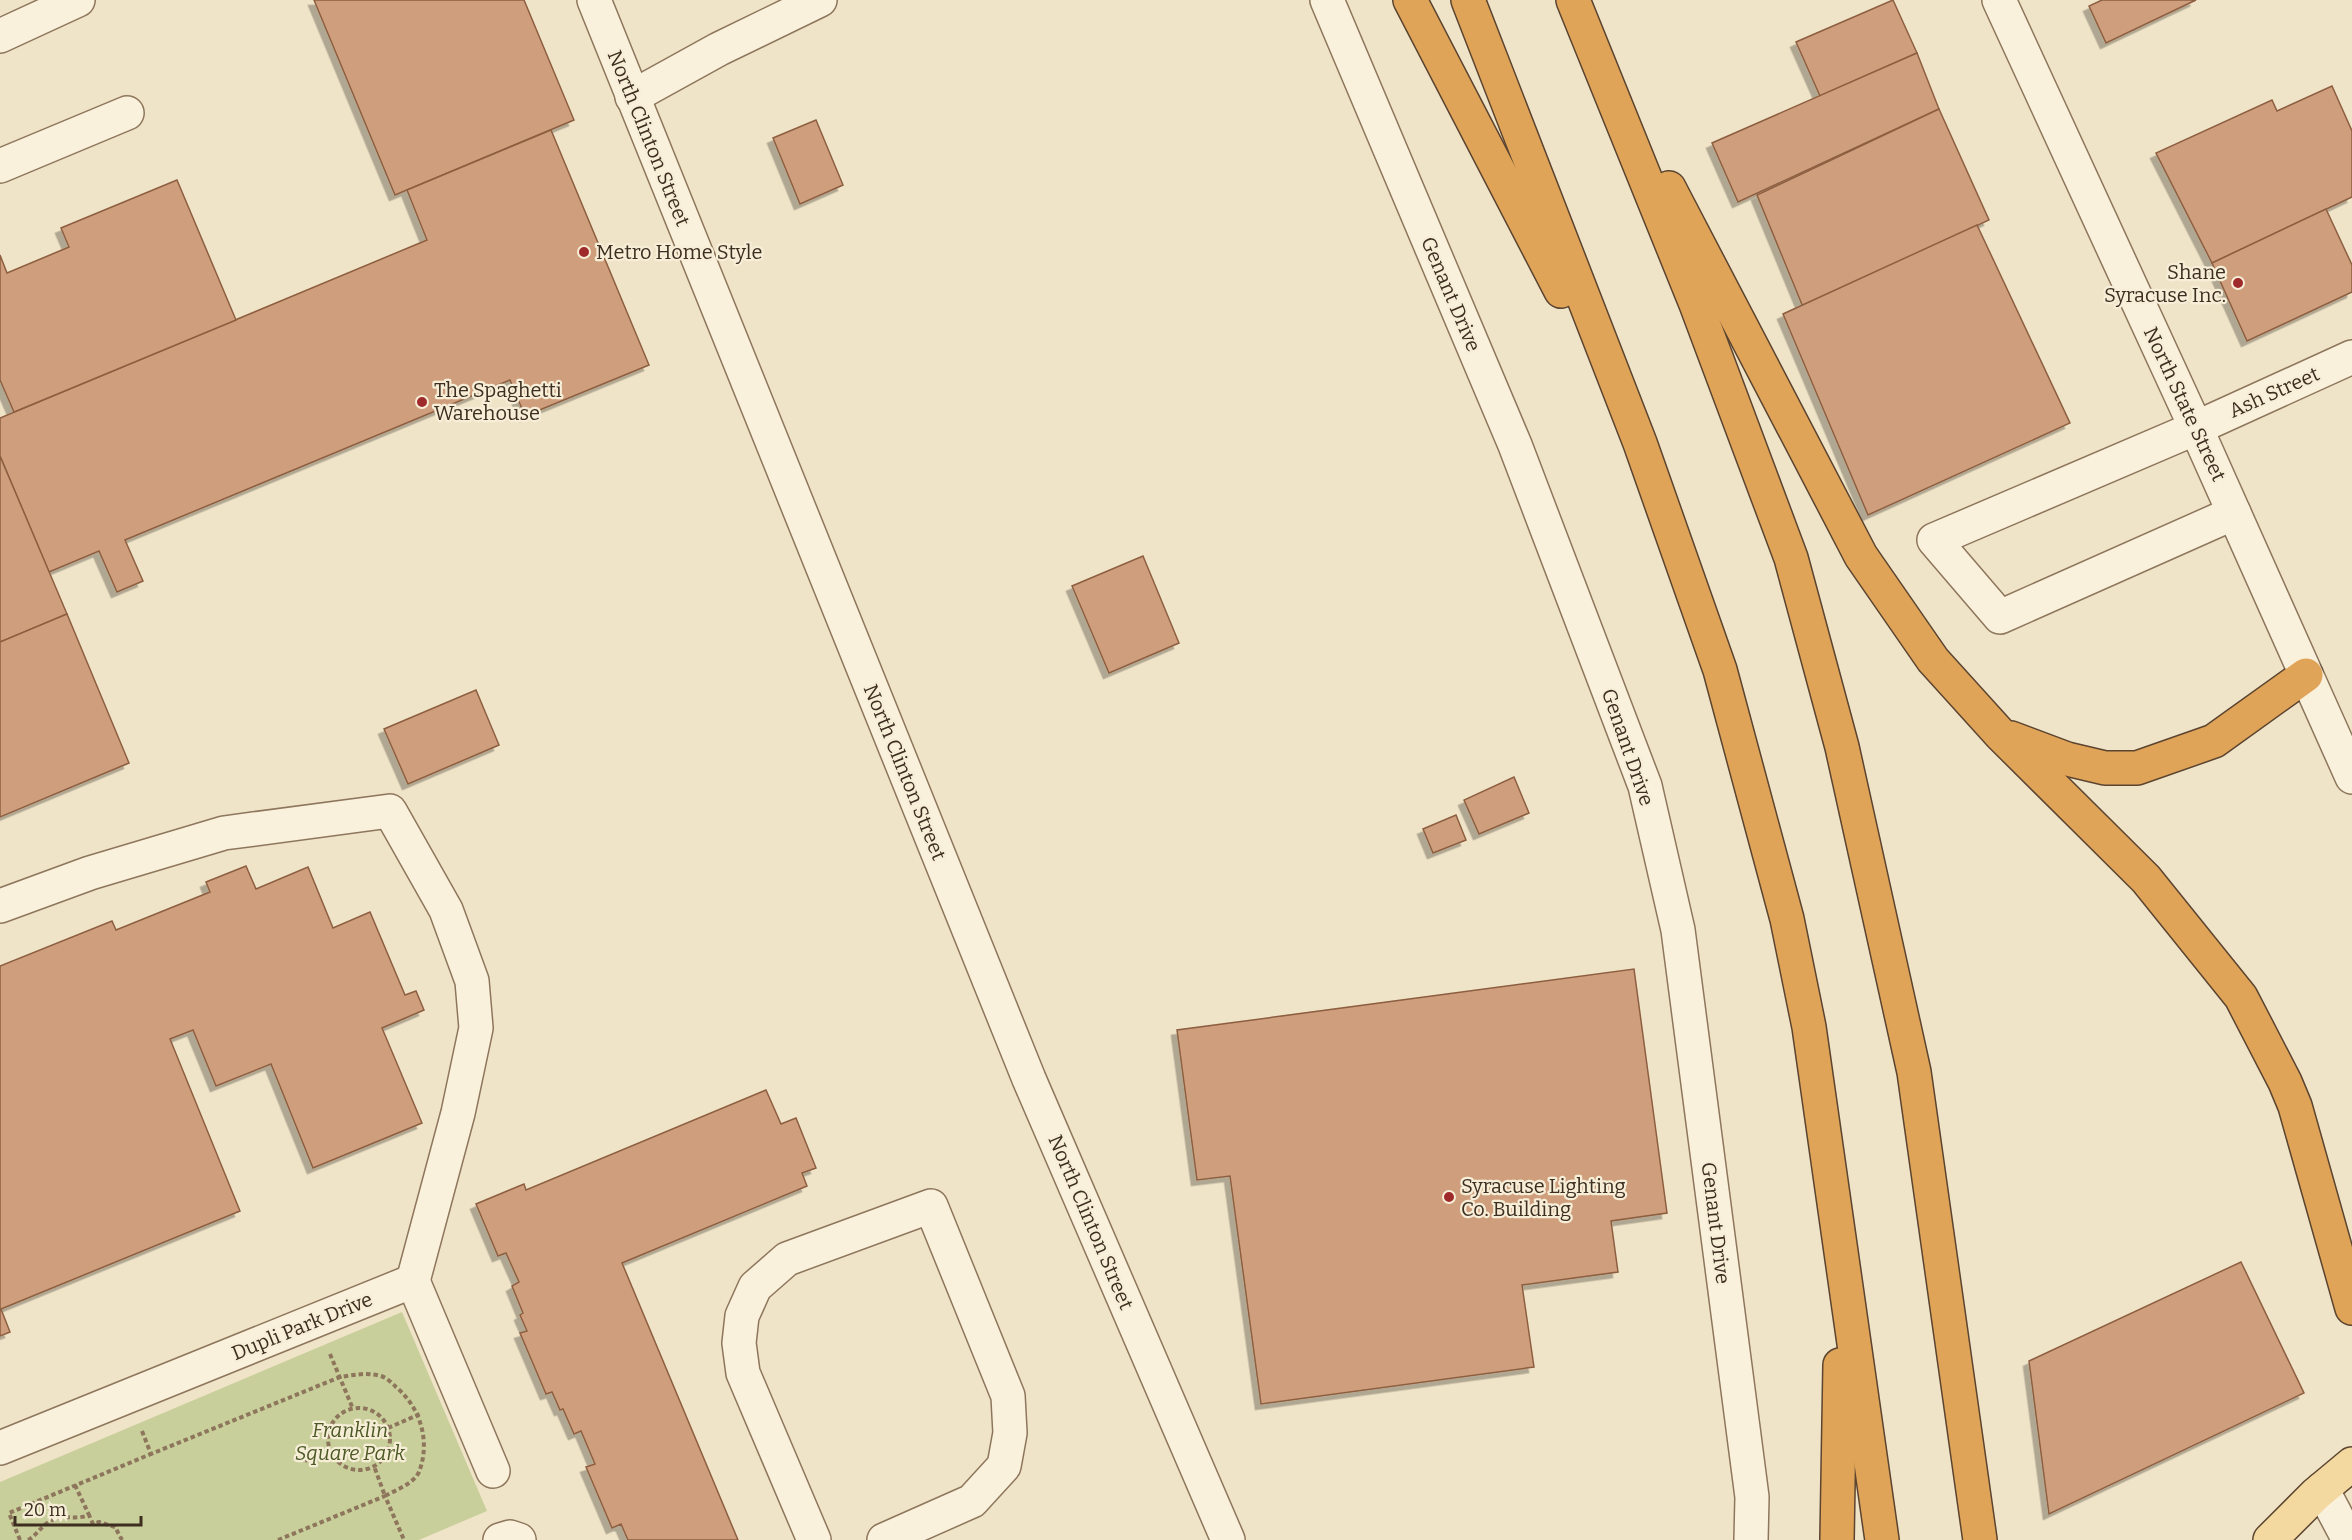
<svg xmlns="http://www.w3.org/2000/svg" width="2352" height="1540" viewBox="0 0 2352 1540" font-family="Bitter,serif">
	<defs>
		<filter id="shadow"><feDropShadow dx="-5.5" dy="5.5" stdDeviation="0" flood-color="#0004"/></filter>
	</defs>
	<rect width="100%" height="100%" fill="#f0e4c8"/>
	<!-- green -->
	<polygon fill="#c9cf9b" points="402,1312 487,1511 419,1540 0,1540 0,1482"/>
	<!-- building -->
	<g fill="#cf9f7d" stroke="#8d5f41" stroke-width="1.5" filter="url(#shadow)">
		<polygon points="314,0 524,0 574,120 395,195"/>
		<polygon points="1893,0 1917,53 1820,96 1796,42"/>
		<polygon points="2102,0 2196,0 2106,43 2089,6"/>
		<polygon points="1917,53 1939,109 1738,202 1712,143"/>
		<polygon points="2332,86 2352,131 2352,197 2212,263 2156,153 2272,100 2277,111"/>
		<polygon points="1939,109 1989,220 1803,307 1757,195"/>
		<polygon points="816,120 843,185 800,204 773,138"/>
		<polygon points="551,130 649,365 525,416 510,380 125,540 143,581 117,592 99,551 49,572 0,456 0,418 427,240 407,190"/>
		<polygon points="177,180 236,320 14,412 0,380 0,255 7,273 69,247 61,228"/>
		<polygon points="2326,209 2352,265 2352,292 2247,341 2212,263"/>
		<polygon points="1977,225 2070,423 1868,515 1783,314"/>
		<polygon points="0,456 67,614 0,642"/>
		<polygon points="1143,556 1179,643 1109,673 1072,586"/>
		<polygon points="67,614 129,763 0,817 0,642"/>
		<polygon points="476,690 499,745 408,784 384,729"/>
		<polygon points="1514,777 1529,813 1479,834 1464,800"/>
		<polygon points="1456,815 1466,840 1433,853 1423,829"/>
		<polygon points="246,866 256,889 308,867 333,928 370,912 405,995 416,991 424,1010 382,1028 422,1123 313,1168 271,1064 216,1086 193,1030 170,1039 240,1211 1,1309 10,1332 0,1336 0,966 112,921 116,930 210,892 206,882"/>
		<polygon points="1634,969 1667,1213 1611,1221 1618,1272 1522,1285 1534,1367 1261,1404 1230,1176 1197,1180 1177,1030"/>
		<polygon points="766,1090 781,1124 796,1118 816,1168 802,1173 807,1186 622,1263 738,1540 628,1540 621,1524 612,1528 586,1467 595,1464 581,1431 574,1434 563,1409 560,1410 552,1392 546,1394 520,1333 527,1331 520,1315 523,1313 512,1286 519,1282 506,1253 498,1256 476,1204 524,1184 526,1190"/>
		<polygon points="2241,1262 2304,1393 2049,1514 2029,1361"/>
	</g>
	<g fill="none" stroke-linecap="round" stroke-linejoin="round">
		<defs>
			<g id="minor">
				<polyline points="594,0 1029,1079 1228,1540"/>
				<polyline points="1327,0 1515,445 1645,786 1678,930 1752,1497 1751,1540"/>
				<polyline points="1999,0 2196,428 2352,777"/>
				<polyline points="0,36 78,0"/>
				<polyline points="632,97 719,49 820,0"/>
				<polyline points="0,166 127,113"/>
				<polyline points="2234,513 2000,617 1934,540 2196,428 2352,357"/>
				<polyline points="0,906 90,873 224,833 390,811 446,910 472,981 476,1028 458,1113 413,1281"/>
				<polyline points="0,1448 413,1281 493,1471"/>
				<polyline points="2322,1489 2349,1540"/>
				<polyline points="500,1540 510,1537 519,1540"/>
				<polyline points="814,1540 743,1373 739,1343 742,1316 755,1287 787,1259 931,1206 1008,1396 1010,1433 1004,1466 972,1501 884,1540"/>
			</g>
			<polyline id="major" points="2270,1540 2316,1494 2352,1464"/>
			<g id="highway">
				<polyline points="1410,0 1561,291"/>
				<polyline points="1468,0 1640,443 1720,670 1787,919 1809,1027 1882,1540"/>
				<polyline points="1573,0 1696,304 1791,558 1842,747 1914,1072 1980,1540"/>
				<polyline points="1669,188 1861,556 1933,660 2000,734 2146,879 2241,997 2285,1082 2295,1106 2352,1308"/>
				<polyline points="2011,738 2067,759 2105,768 2137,768 2214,741 2306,675"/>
				<polyline points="1837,1540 1840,1365"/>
			</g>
		</defs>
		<!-- minor casing -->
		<use href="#minor" stroke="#8d765c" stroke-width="36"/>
		<!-- major casing -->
		<use href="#major" stroke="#5b4430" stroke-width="36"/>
		<!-- highway casing -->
		<use href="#highway" stroke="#5b4430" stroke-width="36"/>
		<!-- path -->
		<g stroke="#8d765c" stroke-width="4" stroke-dasharray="4.5 3" stroke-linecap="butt">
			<polyline points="330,1354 353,1409"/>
			<circle cx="359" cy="1439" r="31"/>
			<polyline points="388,1428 420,1414"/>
			<path d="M 142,1431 L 151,1454 L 340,1377 C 354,1375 367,1372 381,1376 C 387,1378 392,1383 396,1387 C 420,1407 431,1441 419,1472 C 413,1484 396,1490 385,1496 L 374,1466"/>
			<polyline points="305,1461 330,1451"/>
			<polyline points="75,1485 89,1515"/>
			<polyline points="20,1540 9,1513 151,1454"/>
			<path d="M 28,1540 C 38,1535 41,1524 55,1519 C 68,1515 76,1520 89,1515 L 93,1524 L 99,1522 L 115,1527 L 122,1540"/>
			<polyline points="278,1540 385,1496 404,1540"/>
		</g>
		<!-- minor -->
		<use href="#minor" stroke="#faf1dc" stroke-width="33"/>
		<!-- major -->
		<use href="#major" stroke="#f3d9a0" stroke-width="33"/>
		<!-- highway -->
		<use href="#highway" stroke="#e0a458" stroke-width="33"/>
	</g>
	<!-- markers -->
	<g fill="#9e2a2b" stroke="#f7eed8" stroke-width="2">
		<circle cx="584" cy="252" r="6"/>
		<circle cx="2238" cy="283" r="6"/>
		<circle cx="422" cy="402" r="6"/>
		<circle cx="1449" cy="1197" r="6"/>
	</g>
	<g text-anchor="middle" stroke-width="4.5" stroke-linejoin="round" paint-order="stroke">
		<!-- street labels -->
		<g font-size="20" fill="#3d2e20" stroke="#f7eed8">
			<text transform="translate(649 138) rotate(68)" y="7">North Clinton Street</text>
			<text transform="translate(1451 294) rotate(67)" y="7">Genant Drive</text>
			<text transform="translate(2274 392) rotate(-24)" y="7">Ash Street</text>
			<text transform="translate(2185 404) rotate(65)" y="7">North State Street</text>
			<text transform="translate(1628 747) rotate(71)" y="7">Genant Drive</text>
			<text transform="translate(905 772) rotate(68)" y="7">North Clinton Street</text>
			<text transform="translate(1091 1222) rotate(67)" y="7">North Clinton Street</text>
			<text transform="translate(1716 1223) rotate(83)" y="7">Genant Drive</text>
			<text transform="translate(302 1326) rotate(-22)" y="7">Dupli Park Drive</text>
		</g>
		<!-- poi labels -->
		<g font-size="20" fill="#3d2e20" stroke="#f7eed8" text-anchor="start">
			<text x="596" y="259">Metro Home Style</text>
			<text x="2226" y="279" text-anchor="end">Shane<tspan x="2226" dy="23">Syracuse Inc.</tspan></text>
			<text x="434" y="397">The Spaghetti<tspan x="434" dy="23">Warehouse</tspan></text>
			<text x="1461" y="1193">Syracuse Lighting<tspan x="1461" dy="23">Co. Building</tspan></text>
		</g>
		<!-- park labels -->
		<g font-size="20" font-style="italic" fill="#4d5a26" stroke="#f7eed8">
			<text x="350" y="1437">Franklin<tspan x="350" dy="23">Square Park</tspan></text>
		</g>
	</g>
	<!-- scale -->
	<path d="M15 1516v9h126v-9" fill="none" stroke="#3d2e20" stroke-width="3"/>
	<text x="24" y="1516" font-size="18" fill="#3d2e20" stroke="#f7eed8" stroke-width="4.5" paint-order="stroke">20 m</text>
</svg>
